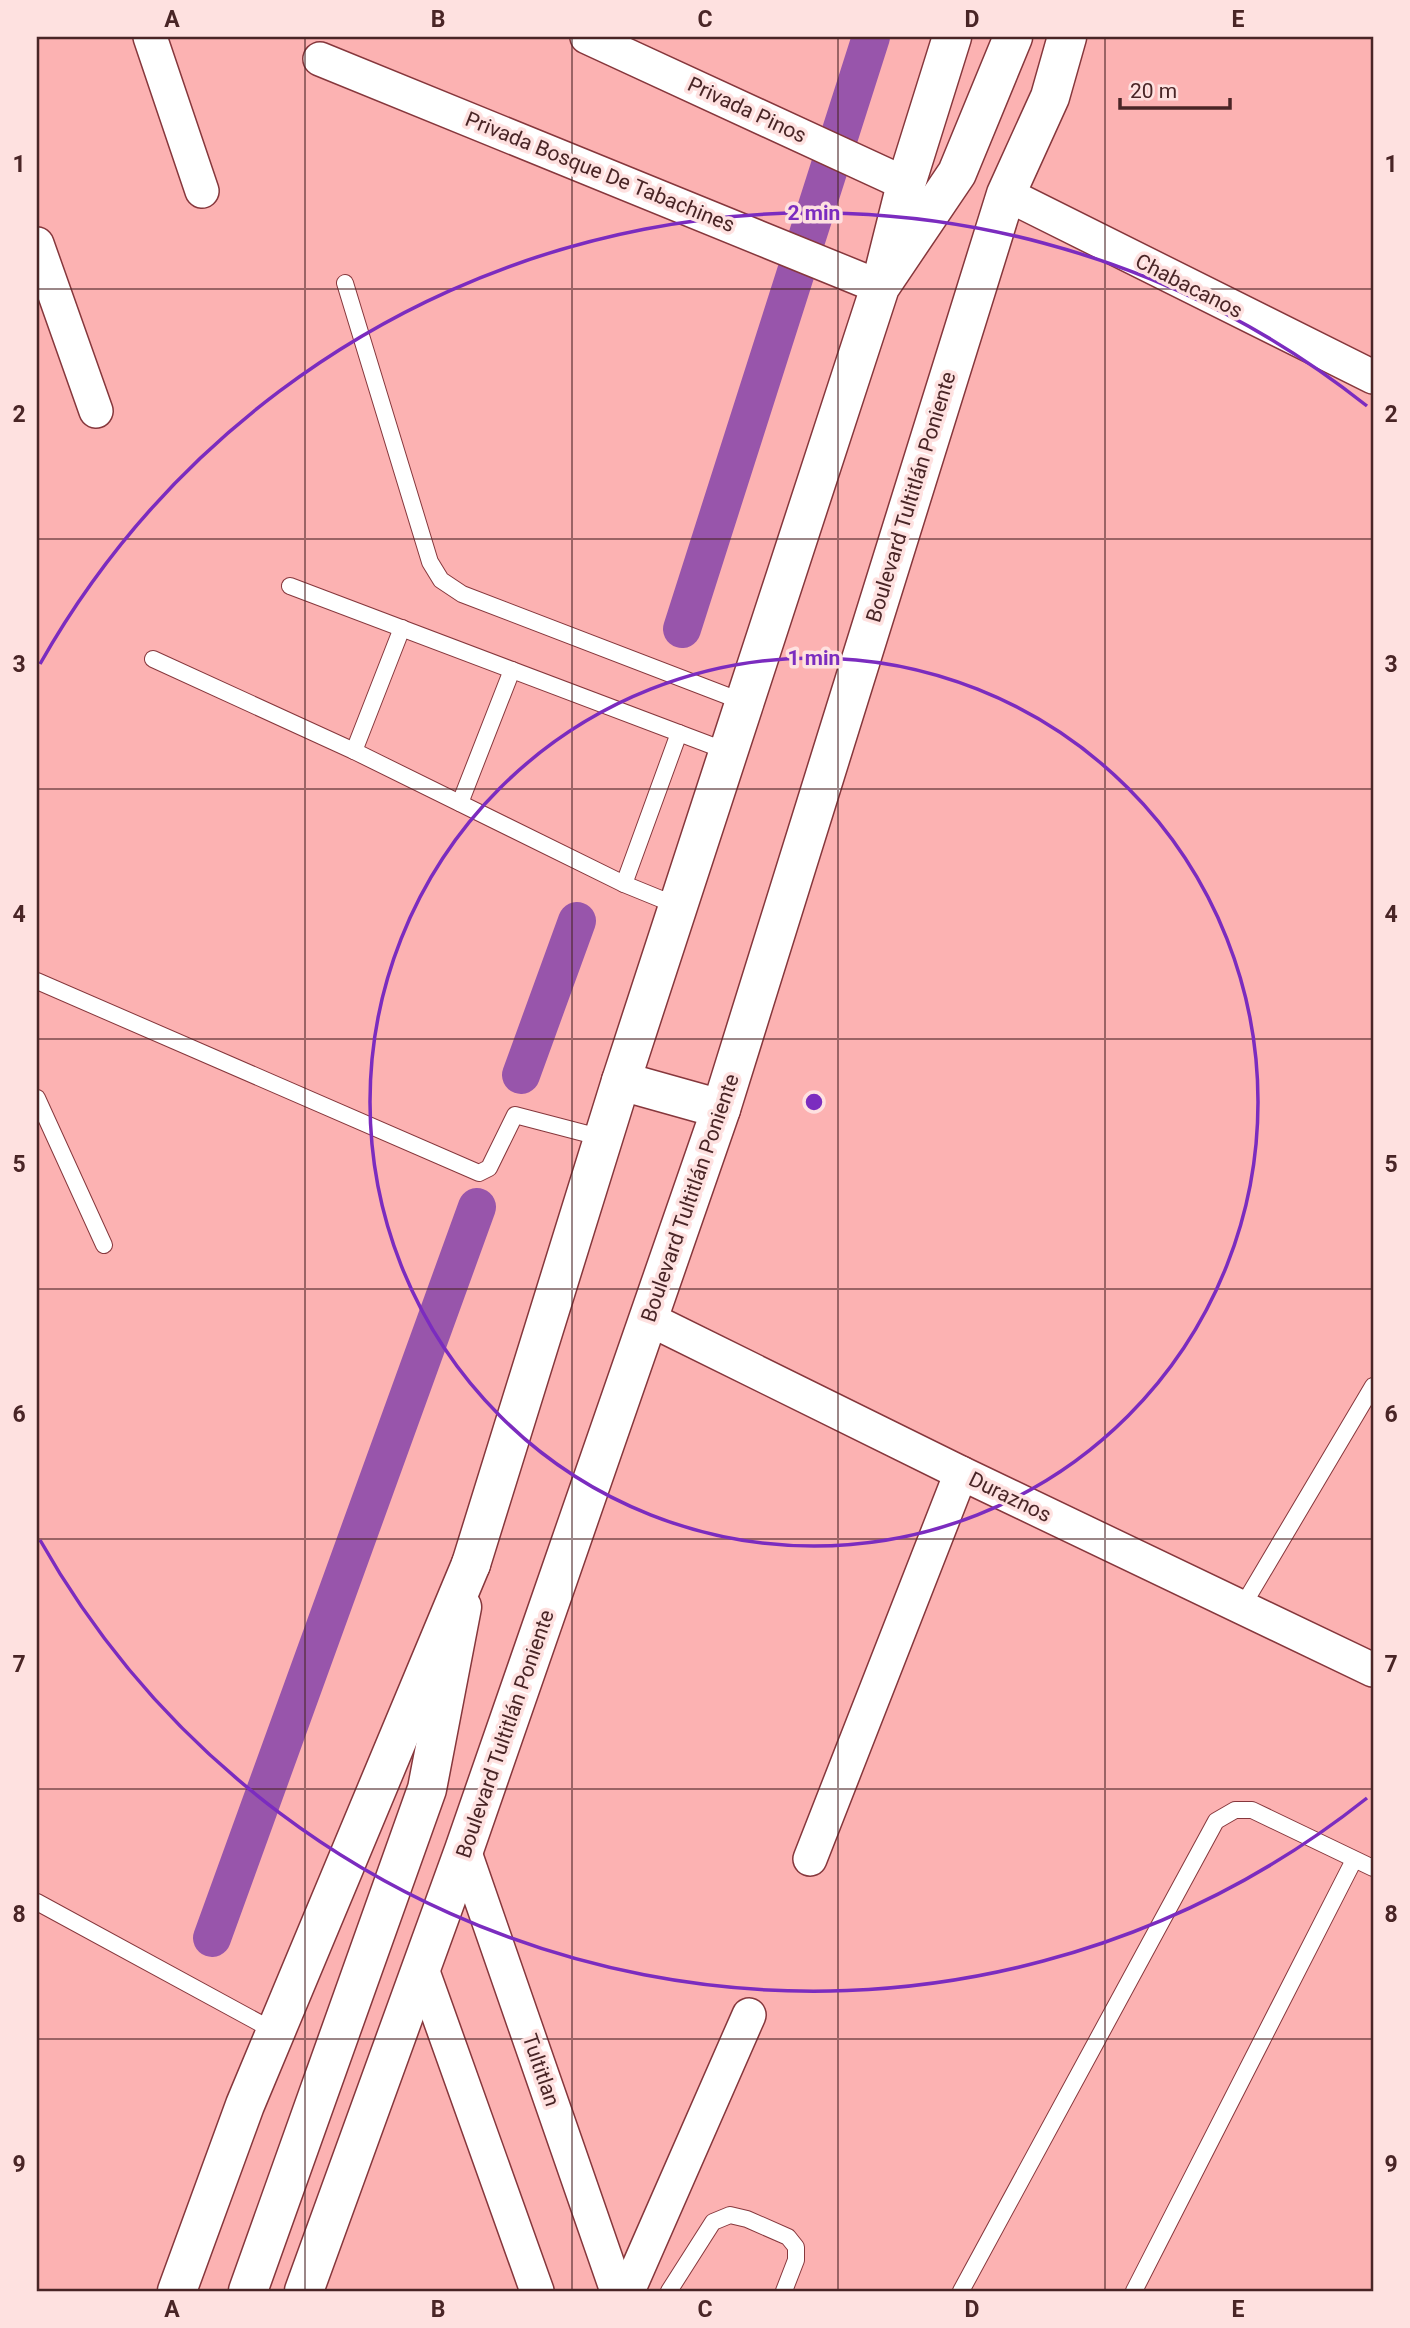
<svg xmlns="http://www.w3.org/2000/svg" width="1410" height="2328" viewBox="0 0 1410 2328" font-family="Roboto,sans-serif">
	<rect width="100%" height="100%" fill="#fcb2b2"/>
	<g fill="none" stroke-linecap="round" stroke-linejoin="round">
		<!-- canal -->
		<g stroke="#9855ab" stroke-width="38">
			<polyline points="682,629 871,37"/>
			<polyline points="521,1075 577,921"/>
			<polyline points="212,1938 477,1207"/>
		</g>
		<defs>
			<g id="service">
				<polyline points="345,283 430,562 441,580 462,594 746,703"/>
				<polyline points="290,586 729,752"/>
				<polyline points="153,659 354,751 624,884 678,906"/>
				<polyline points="354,751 402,628"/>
				<polyline points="460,803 512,670"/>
				<polyline points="624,884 679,733"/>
				<polyline points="37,981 479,1173 489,1168 515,1115 603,1138"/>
				<polyline points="37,1098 104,1245"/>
				<polyline points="1242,1607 1373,1386"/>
				<polyline points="37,1902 276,2032"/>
				<polyline points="669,2291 713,2222 730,2215 747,2219 788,2237 796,2247 796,2260 784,2291"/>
				<polyline points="961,2291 1216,1821 1235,1810 1252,1810 1373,1868"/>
				<polyline points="1134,2291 1354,1860"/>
			</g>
			<g id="minor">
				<polyline points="150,37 202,191"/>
				<polyline points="587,37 906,184"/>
				<polyline points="320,59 880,287"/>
				<polyline points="1006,194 1373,377"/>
				<polyline points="37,244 96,411"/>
				<polyline points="649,1319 961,1473 1373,1670"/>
				<polyline points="464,1850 617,2291"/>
				<polyline points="810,1859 961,1473"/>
				<polyline points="422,1969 537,2291"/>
				<polyline points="628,2291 749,2015"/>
			</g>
			<g id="tertiary">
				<polyline points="882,280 906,184 952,37"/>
				<polyline points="248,2291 427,1789 462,1607"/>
			</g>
			<g id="secondary">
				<polyline points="621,1081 721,1109"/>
				<polyline points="471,1564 621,1081 880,287 957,173 1013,37"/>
				<polyline points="304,2291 464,1850 721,1109 1006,194 1050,97 1067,37"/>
			</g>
			<polyline id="primary" points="177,2291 245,2105 471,1564"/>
		</defs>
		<!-- service casing -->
		<use href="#service" stroke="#86373c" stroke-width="18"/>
		<!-- minor casing -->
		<use href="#minor" stroke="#86373c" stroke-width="36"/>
		<!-- tertiary casing -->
		<use href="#tertiary" stroke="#86373c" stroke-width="41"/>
		<!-- secondary casing -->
		<use href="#secondary" stroke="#86373c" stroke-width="41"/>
		<!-- primary casing -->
		<use href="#primary" stroke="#86373c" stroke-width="41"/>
		<!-- service -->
		<use href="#service" stroke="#fff" stroke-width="16"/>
		<!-- minor -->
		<use href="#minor" stroke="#fff" stroke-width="33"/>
		<!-- tertiary -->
		<use href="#tertiary" stroke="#fff" stroke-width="38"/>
		<!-- secondary -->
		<use href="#secondary" stroke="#fff" stroke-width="38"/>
		<!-- primary -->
		<use href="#primary" stroke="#fff" stroke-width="38"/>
	</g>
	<!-- grid -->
	<path fill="none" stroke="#492526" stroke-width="2" stroke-opacity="0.55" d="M 305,37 L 305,2291M 572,37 L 572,2291M 838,37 L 838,2291M 1105,37 L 1105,2291M 37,289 L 1373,289M 37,539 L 1373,539M 37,789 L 1373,789M 37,1039 L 1373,1039M 37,1289 L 1373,1289M 37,1539 L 1373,1539M 37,1789 L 1373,1789M 37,2039 L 1373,2039"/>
	<!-- distance rings -->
	<g fill="none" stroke="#7b2cbf" stroke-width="3.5">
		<circle cx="814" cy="1102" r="444"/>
		<path d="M1367 1798A889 889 0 0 1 40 1540M40 664A889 889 0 0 1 1367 406"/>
	</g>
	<g text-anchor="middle" stroke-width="7" stroke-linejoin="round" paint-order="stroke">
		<!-- street labels -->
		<g font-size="21" fill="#492526" stroke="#fee1e0">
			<text transform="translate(747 110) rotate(25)" y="7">Privada Pinos</text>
			<text transform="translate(600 172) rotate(22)" y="7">Privada Bosque De Tabachines</text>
			<text transform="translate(1189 286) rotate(27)" y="7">Chabacanos</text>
			<text transform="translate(911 497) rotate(-73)" y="7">Boulevard Tultitlán Poniente</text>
			<text transform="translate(690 1198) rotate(-71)" y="7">Boulevard Tultitlán Poniente</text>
			<text transform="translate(1010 1497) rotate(26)" y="7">Duraznos</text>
			<text transform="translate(505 1734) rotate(-71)" y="7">Boulevard Tultitlán Poniente</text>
			<text transform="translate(541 2070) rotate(71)" y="7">Tultitlan</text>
		</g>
	</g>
	<circle cx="814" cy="1102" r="10" fill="#7b2cbf" stroke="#fee1e0" stroke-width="3.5"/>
	<g font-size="21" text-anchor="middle" font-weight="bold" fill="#7b2cbf" stroke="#fee1e0" stroke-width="7" stroke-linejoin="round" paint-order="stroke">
		<text x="814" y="220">2 min</text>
		<text x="814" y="665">1 min</text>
	</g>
	<!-- border -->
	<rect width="1410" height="2328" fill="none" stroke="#fee1e0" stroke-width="77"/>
	<!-- scale -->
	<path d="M1120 98v10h110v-10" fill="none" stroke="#492526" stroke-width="3.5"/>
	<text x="1130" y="98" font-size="21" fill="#492526" stroke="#fee1e0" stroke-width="5" paint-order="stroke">20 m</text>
	<rect x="38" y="38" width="1334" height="2252" fill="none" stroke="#492526" stroke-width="2.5"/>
	<g font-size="23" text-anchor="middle" font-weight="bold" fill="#492526">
		<text x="172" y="27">A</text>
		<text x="438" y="27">B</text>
		<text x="705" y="27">C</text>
		<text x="972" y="27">D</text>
		<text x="1238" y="27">E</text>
		<text x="19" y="172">1</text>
		<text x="1391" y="172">1</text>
		<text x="19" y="422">2</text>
		<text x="1391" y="422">2</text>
		<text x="19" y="672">3</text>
		<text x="1391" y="672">3</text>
		<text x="19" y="922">4</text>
		<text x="1391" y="922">4</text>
		<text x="19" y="1172">5</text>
		<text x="1391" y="1172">5</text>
		<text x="19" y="1422">6</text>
		<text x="1391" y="1422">6</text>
		<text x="19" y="1672">7</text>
		<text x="1391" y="1672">7</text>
		<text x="19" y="1922">8</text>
		<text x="1391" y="1922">8</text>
		<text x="19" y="2172">9</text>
		<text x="1391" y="2172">9</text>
		<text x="172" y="2317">A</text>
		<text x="438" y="2317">B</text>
		<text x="705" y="2317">C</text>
		<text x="972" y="2317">D</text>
		<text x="1238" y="2317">E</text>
	</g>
</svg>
